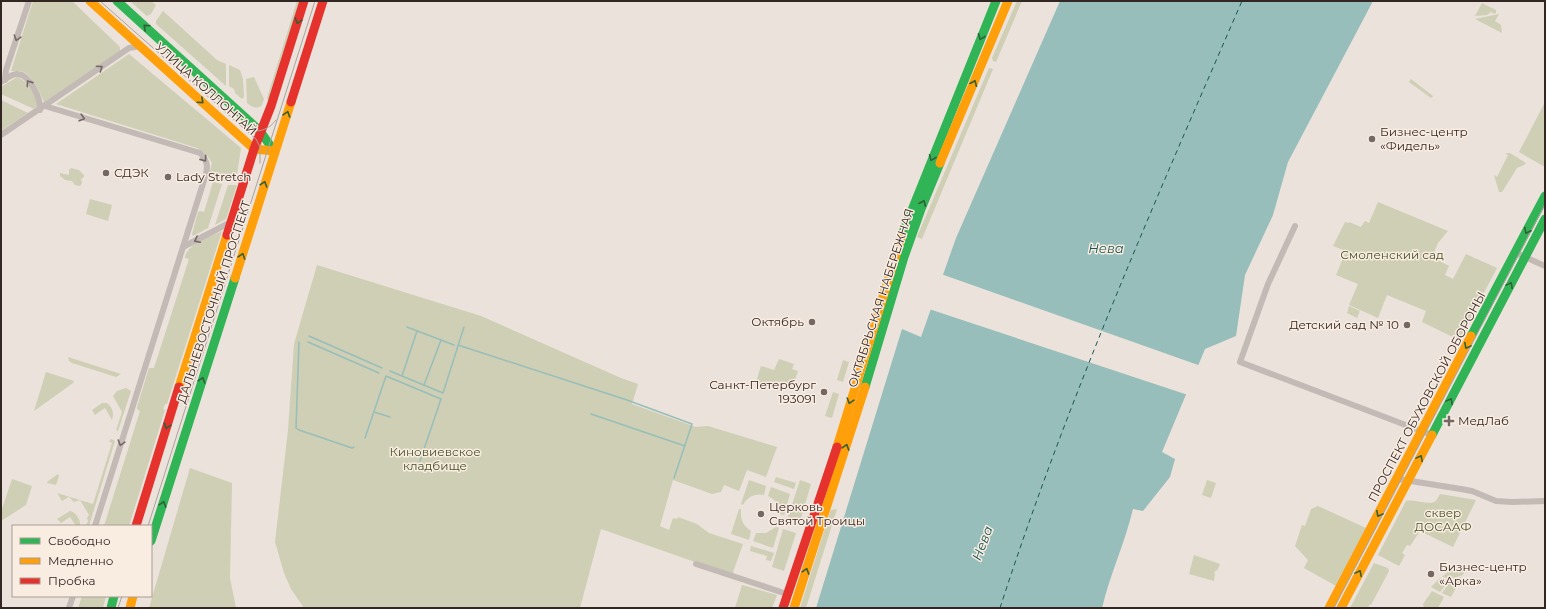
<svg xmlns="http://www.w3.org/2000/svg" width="1546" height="609" viewBox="0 0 1546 609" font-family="Montserrat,sans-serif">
	<rect width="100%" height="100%" fill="#ebe2db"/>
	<!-- green -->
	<g fill="#cecfb4">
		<path d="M 33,1 L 72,1 L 120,47 L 120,51 L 44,102 C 40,93 34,80 27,74 C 22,70 16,71 11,71 Z"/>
		<polygon points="130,1 151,1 156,5 151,14 147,16"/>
		<polygon points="297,1 300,1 269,101 267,98"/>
		<polygon points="1017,1 1022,1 996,62 993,61 992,58"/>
		<polygon points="1482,3 1496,10 1496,13 1494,14 1491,12 1487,15 1475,16"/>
		<polygon points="163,11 217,60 226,64 226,86 156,24 156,21"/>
		<polygon points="1499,14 1495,21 1501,25 1502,33 1475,19"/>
		<polygon points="129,54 241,148 236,181 218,181 209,175 212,163 207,155 197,148 56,104"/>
		<polygon points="229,65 240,70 243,79 244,97 242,99 235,93 234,89 229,86"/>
		<polygon points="989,68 993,69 922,239 917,237"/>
		<path d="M 17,77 C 26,79 38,97 37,106 L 34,109 L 1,94 L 1,87 Z"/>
		<path d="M 254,77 L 264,99 L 262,105 C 257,110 252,107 247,103 L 246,79 Z"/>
		<polygon points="1411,79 1433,96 1431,98 1409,82"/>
		<polygon points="1,100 28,113 1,131"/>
		<polygon points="1545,102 1545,167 1519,152"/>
		<polygon points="1505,153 1510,153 1526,163 1524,165 1517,168 1502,192 1499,192 1494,175 1497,177 1508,155"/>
		<polygon points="71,168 79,170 84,175 84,177 81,179 82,183 80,186 75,185 72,181 65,180 60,176 60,173 69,175 69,170"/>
		<polygon points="213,182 222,184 208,228 193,236 192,234 198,212 200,211 204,212"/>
		<polygon points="228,185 237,185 226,219 215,225"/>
		<polygon points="90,199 112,205 108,221 86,214"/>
		<polygon points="1378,202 1448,231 1438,243 1432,257 1449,266 1445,275 1453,279 1466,254 1497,268 1459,340 1422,322 1426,311 1387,295 1378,318 1349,305 1358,284 1336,275 1346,251 1333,246 1345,222 1349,223 1349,222 1361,227 1365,221 1369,223"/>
		<path d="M 222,231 L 167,404 L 165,404 L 163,409 L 165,410 L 129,526 L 104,526 L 140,411 L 137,409 L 137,407 L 149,368 L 154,368 L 189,259 L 185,258 C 185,245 212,236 222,231 Z"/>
		<polygon points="317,265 481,316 621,378 638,384 632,404 696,427 708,426 777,447 766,477 747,470 739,491 724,485 721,492 712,494 673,480 660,526 669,530 673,518 677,519 678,517 697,524 709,533 743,544 732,575 601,529 580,608 304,608 291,589 284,573 275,542 288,430 294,344"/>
		<polygon points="1349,306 1360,311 1357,318 1347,313"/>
		<polygon points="68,357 121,374 116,377 72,363 69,361"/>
		<polygon points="779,359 794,364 792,369 798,371 793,386 776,381 774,387 756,382 761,366 774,370"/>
		<polygon points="843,360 849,362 843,382 837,380"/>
		<polygon points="46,372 74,381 73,383 34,411"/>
		<polygon points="126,388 131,391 118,431 116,430 122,412 113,396 117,391"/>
		<polygon points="833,392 839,394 832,418 825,416"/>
		<path d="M 102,403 L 107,403 C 113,408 114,413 112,420 L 105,408 L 95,415 L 92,410 Z"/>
		<polygon points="111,439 115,441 89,526 86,526 88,521 87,518 89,515 80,500 74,502 69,497 62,501 57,493 93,504 112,443 109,441"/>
		<polygon points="190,468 232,483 230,578 236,608 149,608"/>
		<polygon points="58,474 59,476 56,485 47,483 47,482"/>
		<polygon points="776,477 796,483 794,489 774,482"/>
		<polygon points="12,479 32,486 26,505 1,521 1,512"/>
		<path d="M 749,480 L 766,486 L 764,495 C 755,493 747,497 743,505 L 741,504 Z"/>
		<polygon points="800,480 811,484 800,521 788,517"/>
		<polygon points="1207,480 1216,483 1211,498 1202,495"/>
		<path d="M 771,487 L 790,494 L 784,515 L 780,514 C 780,505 776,500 768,496 Z"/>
		<path d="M 1440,494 L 1476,500 L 1453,547 L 1420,531 L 1410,546 L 1407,545 L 1402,553 L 1405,555 L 1399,566 L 1378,555 L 1406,501 C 1414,499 1428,505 1434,502 C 1437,501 1438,497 1440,494 Z"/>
		<polygon points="1318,506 1366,528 1336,586 1304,568 1308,560 1295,546 1302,525 1305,526 1311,509"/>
		<path d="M 739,509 L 741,509 C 740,519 743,526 751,531 L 749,540 L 731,534 Z"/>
		<polygon points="837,509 806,608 800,608 830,512 831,510"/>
		<path d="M 70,511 C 76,512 81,520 80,526 L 76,526 L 70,517 L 61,523 L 57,519 Z"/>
		<polygon points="776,527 779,528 773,548 753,541 756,533 766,533"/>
		<polygon points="783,529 796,533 784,571 772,567"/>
		<polygon points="751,546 774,553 771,561 766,560 767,556 750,551"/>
		<polygon points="1194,555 1220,564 1217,571 1216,570 1214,573 1215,574 1214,581 1189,574"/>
		<polygon points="1374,563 1388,568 1389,571 1371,605 1370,604 1368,608 1350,608"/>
		<polygon points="1463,565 1466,569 1463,575 1454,578 1451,576 1448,578 1442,577 1449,571"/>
		<polygon points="1462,577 1451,597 1442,593 1449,583 1453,582 1454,580"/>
		<polygon points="1440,578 1447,579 1448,582 1440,592 1431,587"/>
		<polygon points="742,585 777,595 772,608 735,608"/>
		<polygon points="1432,591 1444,597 1438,608 1424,608 1423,604"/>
		<polygon points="82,596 106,596 103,608 78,608"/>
	</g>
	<!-- water -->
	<path fill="#97beba" d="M 1060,1 L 1373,1 L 1288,162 L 1273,215 L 1245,275 L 1236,336 L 1205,349 L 1162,452 L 1175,459 L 1170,477 L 1143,511 L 1133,509 C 1125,543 1110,574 1102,608 L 816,608 L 902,329 L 921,337 L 956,238 Z"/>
	<!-- pier -->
	<polygon fill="#ebe2db" points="941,274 1201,366 1188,395 929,309"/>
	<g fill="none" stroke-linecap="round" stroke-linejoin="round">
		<!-- stream -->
		<g stroke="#97beba" stroke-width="1.5">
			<polyline points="407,327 454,345"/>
			<polyline points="309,336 382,368"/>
			<polyline points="299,342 296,428 299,430 352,448 354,447"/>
			<polyline points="308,342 379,373"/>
			<polyline points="458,345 627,400 692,424 674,478"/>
			<polyline points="390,371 443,393 464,327"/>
			<polyline points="402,376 417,331"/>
			<polyline points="424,385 441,340"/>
			<polyline points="374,412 390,417"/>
			<polyline points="591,414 685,446"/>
			<polyline points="365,438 386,376 441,399 420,461"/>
		</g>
		<!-- ferry -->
		<path stroke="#185654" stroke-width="1" stroke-dasharray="5 4" stroke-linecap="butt" d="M 1000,608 C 1067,401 1155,201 1242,1"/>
		<!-- street -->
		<g stroke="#c3bab5" stroke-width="6">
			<polyline points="5,80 6,70 29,1"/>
			<path d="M 1,82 C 6,79 12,73 18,74 C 30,75 41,99 40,110"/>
			<path d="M 45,106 L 200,153 C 207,160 208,165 206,174 L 183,247"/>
			<polyline points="1,135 129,48 140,46"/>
			<polyline points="1295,226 1268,284 1240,362 1432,435"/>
			<polyline points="1516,253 1545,266"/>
			<polyline points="1398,479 1461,489 1472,491 1496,501 1512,502 1545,501"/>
			<polyline points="95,526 183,247 231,222"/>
			<polyline points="696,564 787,594"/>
			<polyline points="69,608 73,596"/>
		</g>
		<!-- fast -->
		<g stroke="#30b455" stroke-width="9">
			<polyline points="117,1 260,131 274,151"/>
			<polyline points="902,235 996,1"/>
			<polyline points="1471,336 1545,196"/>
			<polyline points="865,387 904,257 921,209 940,163"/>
			<polyline points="1432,435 1545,219"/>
			<polyline points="151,541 235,278"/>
			<polyline points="111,608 114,596"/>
		</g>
		<!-- slow -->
		<g stroke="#ff9f0a" stroke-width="9">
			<polyline points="90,1 254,149 274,151"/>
			<polyline points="940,163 1008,1"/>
			<polyline points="235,278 291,102"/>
			<polyline points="179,387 227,235"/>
			<polyline points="837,447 902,235"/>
			<polyline points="130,608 133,596"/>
			<polyline points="794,608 865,387"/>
			<polyline points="1329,608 1471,336"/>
			<polyline points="1341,608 1432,435"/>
		</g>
		<!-- jam -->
		<g stroke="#e5322d" stroke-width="9">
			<polyline points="291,102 323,1"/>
			<polyline points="227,235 254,149 271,106 304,1"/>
			<polyline points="136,526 179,387"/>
			<polyline points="783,608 837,447"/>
		</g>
		<!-- tram -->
		<g stroke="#aba39f" stroke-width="1">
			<polyline points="100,1 256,139 260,147 260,163"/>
			<path d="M 245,129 C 256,134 269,130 276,120"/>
			<polyline points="148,526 315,1"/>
			<polyline points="118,608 122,596"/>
			<polyline points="1334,608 1545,204"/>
		</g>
	</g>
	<!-- one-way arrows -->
	<defs><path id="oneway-chevron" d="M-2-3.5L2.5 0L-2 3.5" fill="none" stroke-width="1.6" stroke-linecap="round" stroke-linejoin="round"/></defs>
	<g stroke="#325f38">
		<use href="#oneway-chevron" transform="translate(298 21) rotate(108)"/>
		<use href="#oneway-chevron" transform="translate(146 27) rotate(-138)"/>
		<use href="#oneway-chevron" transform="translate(981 37) rotate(112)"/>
		<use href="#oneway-chevron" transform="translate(974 83) rotate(-67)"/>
		<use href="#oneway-chevron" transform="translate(201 101) rotate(42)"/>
		<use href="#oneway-chevron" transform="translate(287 114) rotate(-72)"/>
		<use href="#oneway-chevron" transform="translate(932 158) rotate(112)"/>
		<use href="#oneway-chevron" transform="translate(264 184) rotate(-73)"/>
		<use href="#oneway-chevron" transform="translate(923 203) rotate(-67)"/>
		<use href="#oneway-chevron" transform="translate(1527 231) rotate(117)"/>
		<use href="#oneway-chevron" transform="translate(242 256) rotate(-72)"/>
		<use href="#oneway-chevron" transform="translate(1510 285) rotate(-62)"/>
		<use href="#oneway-chevron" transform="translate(1467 346) rotate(118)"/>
		<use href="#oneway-chevron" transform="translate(202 380) rotate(-72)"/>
		<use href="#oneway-chevron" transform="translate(850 401) rotate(107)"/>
		<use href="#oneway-chevron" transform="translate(1450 401) rotate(-62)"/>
		<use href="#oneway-chevron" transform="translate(167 426) rotate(107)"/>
		<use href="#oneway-chevron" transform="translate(846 447) rotate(-72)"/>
		<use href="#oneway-chevron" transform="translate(1420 458) rotate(-62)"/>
		<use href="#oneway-chevron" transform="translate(163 504) rotate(-72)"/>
		<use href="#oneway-chevron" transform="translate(1379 514) rotate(118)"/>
		<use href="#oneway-chevron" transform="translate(806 571) rotate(-72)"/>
		<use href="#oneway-chevron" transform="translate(1359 573) rotate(-62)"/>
	</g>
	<g stroke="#746965">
		<use href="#oneway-chevron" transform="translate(17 38) rotate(108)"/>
		<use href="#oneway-chevron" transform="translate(100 68) rotate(-34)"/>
		<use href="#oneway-chevron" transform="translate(29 83) rotate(-125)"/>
		<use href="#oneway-chevron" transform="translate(82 118) rotate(17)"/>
		<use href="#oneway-chevron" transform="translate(204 159) rotate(55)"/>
		<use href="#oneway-chevron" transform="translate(197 240) rotate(153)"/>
		<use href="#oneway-chevron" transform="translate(121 443) rotate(107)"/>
	</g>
	<!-- markers -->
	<g fill="#736864" stroke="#f9ece1" stroke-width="1.5">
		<circle cx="1372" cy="139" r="4"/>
		<circle cx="106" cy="173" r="4"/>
		<circle cx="168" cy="177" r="4"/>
		<circle cx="812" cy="322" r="4"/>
		<circle cx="1407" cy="325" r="4"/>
		<circle cx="824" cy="392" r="4"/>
		<path d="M1447 415h4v4h4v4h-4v4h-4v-4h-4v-4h4z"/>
		<circle cx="761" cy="514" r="4"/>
		<circle cx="1431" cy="574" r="4"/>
	</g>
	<g text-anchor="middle" stroke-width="3" stroke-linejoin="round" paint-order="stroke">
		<!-- street labels -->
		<g font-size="12" fill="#332724" stroke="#f9ece1">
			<text transform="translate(206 89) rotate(42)" y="4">УЛИЦА КОЛЛОНТАЙ</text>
			<text transform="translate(881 298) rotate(-72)" y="4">ОКТЯБРЬСКАЯ НАБЕРЕЖНАЯ</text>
			<text transform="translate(214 302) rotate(-72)" y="4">ДАЛЬНЕВОСТОЧНЫЙ ПРОСПЕКТ</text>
			<text transform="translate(1427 397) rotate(-62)" y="4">ПРОСПЕКТ ОБУХОВСКОЙ ОБОРОНЫ</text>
		</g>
		<!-- poi labels -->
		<g font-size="12" fill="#332724" stroke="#f9ece1" text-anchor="start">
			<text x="1380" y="136">Бизнес-центр<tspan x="1380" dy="14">«Фидель»</tspan></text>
			<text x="114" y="177">СДЭК</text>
			<text x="176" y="181">Lady Stretch</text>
			<text x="804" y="326" text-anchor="end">Октябрь</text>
			<text x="1399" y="329" text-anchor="end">Детский сад № 10</text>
			<text x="816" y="389" text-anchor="end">Санкт-Петербург<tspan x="816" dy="14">193091</tspan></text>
			<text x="1458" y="425">МедЛаб</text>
			<text x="769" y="511">Церковь<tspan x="769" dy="14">Святой Троицы</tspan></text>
			<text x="1439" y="571">Бизнес-центр<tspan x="1439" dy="14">«Арка»</tspan></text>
		</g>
		<!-- park labels -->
		<g font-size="12" fill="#465227" stroke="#f9ece1">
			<text x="1392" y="259">Смоленский сад</text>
			<text x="435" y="456">Киновиевское<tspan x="435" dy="14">кладбище</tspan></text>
			<text x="1443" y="517">сквер<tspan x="1443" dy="14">ДОСААФ</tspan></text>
		</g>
		<!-- water labels -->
		<g font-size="13" font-style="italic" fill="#185654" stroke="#f9ece1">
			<text x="1106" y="253">Нева</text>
			<text transform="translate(982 543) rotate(-69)" y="5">Нева</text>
		</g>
	</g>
	<!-- border -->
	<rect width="1546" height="609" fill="none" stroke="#332724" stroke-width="4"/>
	<!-- legend -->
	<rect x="12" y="525" width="140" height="72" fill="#f9ece1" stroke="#aa9d95"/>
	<rect x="20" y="538" width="20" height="6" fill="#30b455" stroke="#aa9d95"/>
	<text x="48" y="545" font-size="12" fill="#332724">Свободно</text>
	<rect x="20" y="558" width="20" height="6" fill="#ff9f0a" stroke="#aa9d95"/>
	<text x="48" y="565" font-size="12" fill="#332724">Медленно</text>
	<rect x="20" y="578" width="20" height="6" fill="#e5322d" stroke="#aa9d95"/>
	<text x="48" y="585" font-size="12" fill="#332724">Пробка</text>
</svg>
